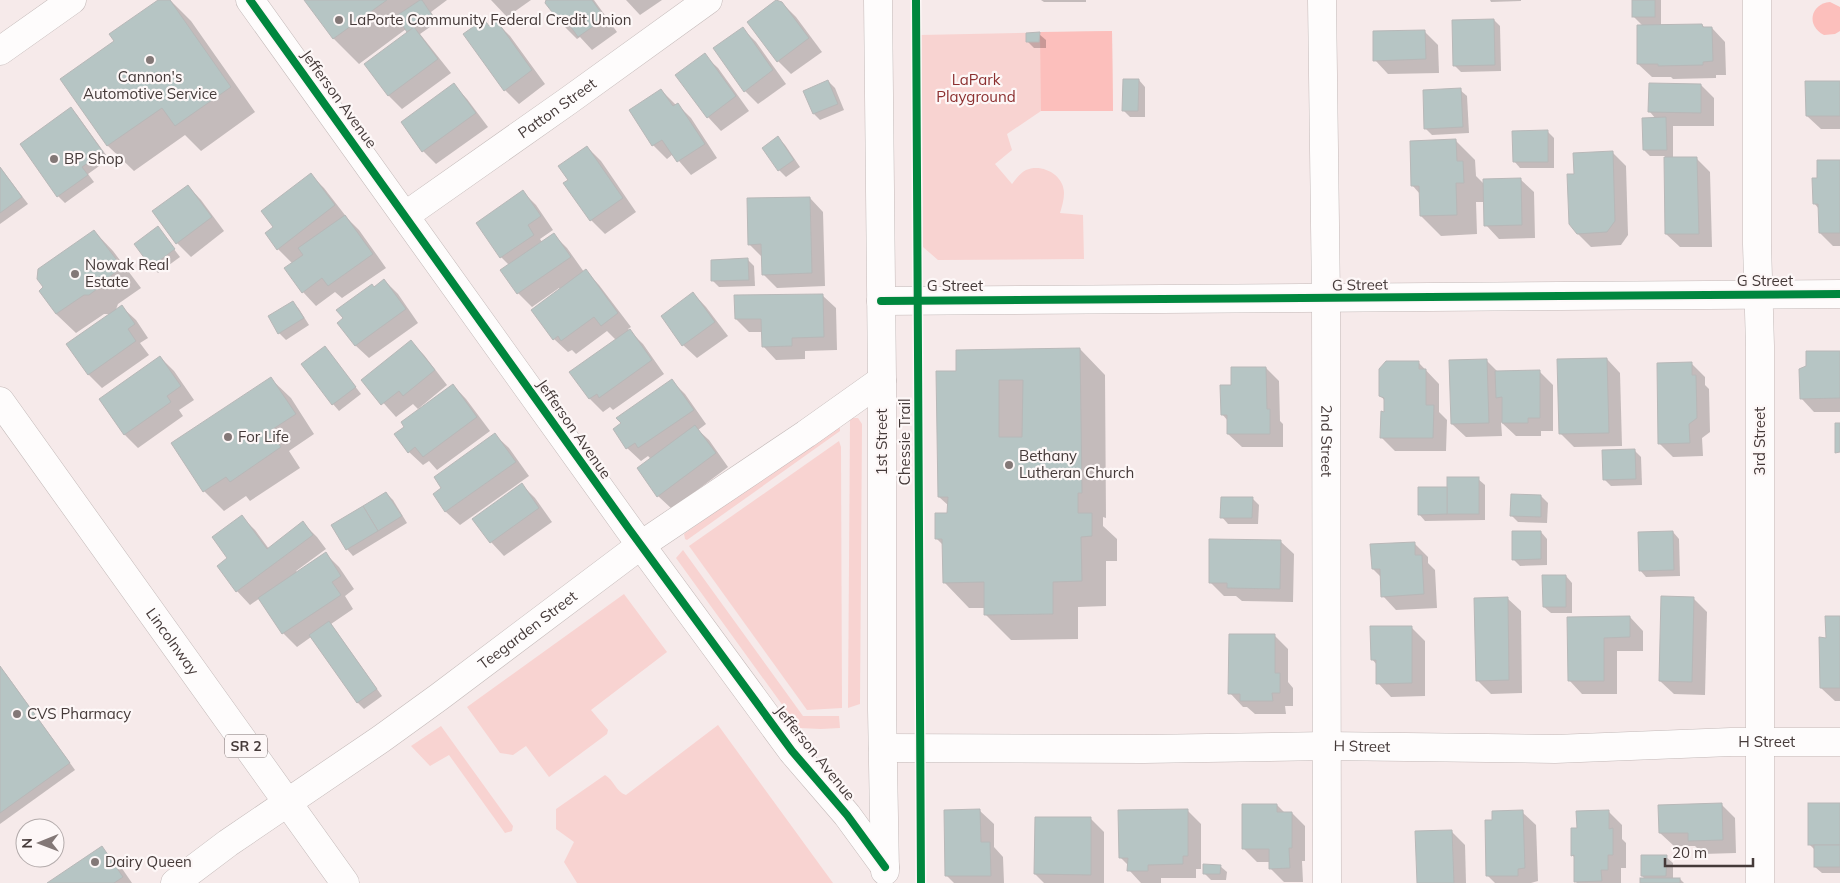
<svg xmlns="http://www.w3.org/2000/svg" width="1840" height="883" viewBox="0 0 1840 883" font-family="Mulish,sans-serif">
	<rect width="100%" height="100%" fill="#f6eaea"/>
	<!-- green -->
	<g fill="#f8d3d1">
		<path d="M 1112,31 L 1113,111 L 1041,111 L 1007,134 L 1012,150 L 995,164 L 1012,184 C 1016,179 1020,173 1026,170 C 1042,163 1064,175 1064,193 C 1064,200 1062,206 1060,213 L 1083,215 L 1084,259 L 938,260 L 923,247 L 920,35 Z"/>
		<polygon points="850,418 858,418 862,424 860,704 848,708"/>
		<polygon points="840,422 840,431 687,540 685,539 684,534"/>
		<polygon points="839,441 841,447 842,708 807,710 689,546"/>
		<polygon points="683,550 803,716 839,716 840,728 821,729 799,728 676,558"/>
		<polygon points="624,594 667,652 591,710 608,730 607,734 549,777 526,746 513,755 500,753 467,707"/>
		<path d="M 718,725 L 833,883 L 577,883 L 564,862 L 574,842 L 556,829 L 556,809 L 605,775 C 614,780 616,792 626,795 Z"/>
		<polygon points="441,726 513,826 512,831 505,833 449,755 430,766 411,746"/>
	</g>
	<!-- water -->
	<g fill="#fcbfbc">
		<path d="M 1830,2 L 1840,7 L 1840,31 L 1835,34 L 1824,35 C 1806,26 1810,4 1830,2 Z"/>
		<polygon points="1112,31 1113,111 1041,111 1040,32"/>
	</g>
	<!-- shadow -->
	<g fill="#0003">
		<polygon points="160,0 170,0 191,21 255,112 201,151 185,135 134,171 108,146 62,80 116,41"/>
		<polygon points="306,0 447,0 431,12 437,22 420,34 451,73 402,109 389,96 366,64 409,32 406,29 359,64 333,38"/>
		<polygon points="491,0 531,0 507,17"/>
		<polygon points="548,0 594,0 617,32 592,50 580,37 577,39 564,26 547,3"/>
		<polygon points="626,0 662,0 640,15"/>
		<polygon points="1041,0 1086,0 1086,2 1044,2"/>
		<polygon points="1490,0 1521,0 1521,1 1491,2"/>
		<polygon points="1634,0 1661,0 1661,26 1702,25 1705,28 1712,28 1725,42 1726,75 1716,75 1716,78 1673,79 1671,77 1652,77 1638,64 1643,26 1634,17"/>
		<polygon points="782,3 796,17 822,52 791,74 778,61"/>
		<polygon points="1494,20 1500,26 1501,71 1461,72 1454,65"/>
		<polygon points="484,21 490,27 496,22 510,36 545,84 519,104 505,90"/>
		<polygon points="743,29 756,42 786,84 758,104 745,91"/>
		<polygon points="1424,31 1438,45 1439,73 1388,74 1375,60"/>
		<polygon points="1039,34 1046,40 1046,48 1034,48 1027,41"/>
		<polygon points="704,55 718,68 749,111 721,131 708,117"/>
		<polygon points="1139,80 1145,87 1145,117 1130,117 1123,110"/>
		<polygon points="828,81 835,88 844,110 820,120 814,114"/>
		<polygon points="1840,82 1840,129 1821,129 1807,116"/>
		<polygon points="454,85 467,99 488,127 436,164 423,151"/>
		<polygon points="1701,85 1714,98 1714,126 1673,126 1673,158 1696,158 1710,172 1712,247 1680,247 1666,234 1665,156 1650,156 1644,150 1656,119 1650,112"/>
		<polygon points="661,90 676,105 677,104 691,118 717,158 691,175 673,154 667,159 653,145 630,110"/>
		<polygon points="1460,90 1467,96 1469,133 1432,135 1425,128"/>
		<polygon points="71,109 77,115 109,159 88,174 94,182 65,203 58,196 22,144"/>
		<polygon points="1548,132 1554,138 1554,168 1520,168 1514,161"/>
		<polygon points="778,138 785,145 800,167 786,177 779,170"/>
		<polygon points="1456,141 1475,160 1476,176 1484,184 1520,179 1534,192 1535,238 1499,239 1486,225 1485,202 1476,202 1477,234 1441,236 1421,216 1420,194 1412,185"/>
		<polygon points="587,147 601,161 636,212 605,234 591,220 570,180"/>
		<polygon points="1613,153 1626,166 1628,235 1621,245 1591,247 1577,233 1575,175"/>
		<polygon points="1840,162 1840,246 1833,246 1820,233 1819,209 1814,203 1818,179"/>
		<polygon points="0,167 28,204 0,224"/>
		<polygon points="311,175 324,188 348,219 359,230 386,268 342,298 335,292 316,306 303,292 293,264 278,249 267,233 275,227"/>
		<polygon points="188,186 201,200 224,231 191,257 177,243"/>
		<polygon points="522,191 536,205 553,230 540,239 542,242 553,234 567,248 584,272 586,271 599,285 631,327 628,329 643,344 664,374 613,410 610,407 603,412 590,399 571,372 616,340 607,331 576,354 572,350 568,352 554,339 533,310 561,290 559,288 532,307 518,293 502,270 509,265 501,257 477,223"/>
		<polygon points="810,198 823,212 825,286 777,288 763,274 763,258 749,244"/>
		<polygon points="158,228 180,257 158,273 152,266"/>
		<polygon points="94,231 113,251 141,288 118,304 115,312 122,307 136,320 148,338 140,343 149,355 102,388 89,375 68,345 111,314 104,314 76,333 56,314"/>
		<polygon points="747,259 754,266 755,286 719,287 713,281"/>
		<polygon points="384,280 398,294 418,323 369,358 355,345 374,288"/>
		<polygon points="693,293 706,307 728,336 697,358 683,345"/>
		<polygon points="822,295 836,308 837,350 805,351 805,359 776,360 763,346 763,332 749,332 736,319"/>
		<polygon points="292,302 299,309 309,325 286,340 279,333 270,317"/>
		<polygon points="411,342 424,355 447,385 418,409 413,404 396,417 363,380"/>
		<polygon points="325,347 361,394 339,411 333,404"/>
		<polygon points="1080,349 1105,375 1106,518 1103,517 1103,526 1117,539 1117,561 1106,561 1106,606 1078,607 1078,639 1011,640 985,614 985,608 969,608 944,582 943,545 936,538 949,514 949,506 939,497 957,373"/>
		<polygon points="1840,352 1840,412 1814,412 1801,398 1808,366"/>
		<polygon points="160,357 174,371 194,400 179,410 183,416 138,448 125,435 100,400"/>
		<polygon points="1607,359 1620,373 1622,446 1574,447 1560,433"/>
		<polygon points="1486,360 1498,372 1539,371 1553,385 1553,431 1541,431 1541,436 1516,436 1501,422 1502,436 1466,437 1452,424"/>
		<polygon points="1419,363 1439,384 1439,412 1447,420 1446,451 1395,451 1382,438 1385,401 1380,395"/>
		<polygon points="1691,363 1705,377 1705,385 1709,389 1710,432 1702,438 1703,456 1673,457 1659,443"/>
		<polygon points="1266,368 1279,381 1280,421 1283,424 1283,447 1242,447 1228,434 1228,421 1222,414 1233,386"/>
		<polygon points="271,379 291,398 314,434 289,451 300,468 250,501 246,496 224,511 204,491"/>
		<polygon points="672,381 685,394 706,424 698,430 709,440 728,467 672,509 658,496 651,459 648,456 641,461 627,448"/>
		<polygon points="453,385 466,399 490,431 437,470 429,461 423,465 409,452 396,434"/>
		<polygon points="495,435 509,448 529,476 460,525 446,512 435,495"/>
		<polygon points="1634,450 1641,457 1642,485 1611,486 1604,479"/>
		<polygon points="1478,479 1485,485 1485,520 1425,521 1419,514 1449,488"/>
		<polygon points="522,485 535,498 552,522 504,556 491,542"/>
		<polygon points="386,493 393,500 407,523 353,556 347,549"/>
		<polygon points="1541,496 1548,503 1547,523 1518,522 1511,515"/>
		<polygon points="1252,498 1259,505 1258,524 1228,524 1222,517"/>
		<polygon points="242,517 255,530 269,549 303,523 317,537 326,549 296,571 298,573 326,554 339,567 354,589 345,596 353,609 331,624 382,696 364,709 358,703 311,637 297,647 283,633 260,598 250,605 237,591 229,559"/>
		<polygon points="1541,532 1547,539 1547,565 1520,566 1513,559"/>
		<polygon points="1673,532 1679,539 1680,576 1646,577 1640,570"/>
		<polygon points="1280,541 1294,554 1293,602 1242,601 1236,596 1224,596 1210,582"/>
		<polygon points="1414,543 1428,557 1428,563 1435,570 1437,608 1396,610 1383,596 1382,578 1373,569"/>
		<polygon points="1566,576 1572,583 1572,613 1551,613 1544,607"/>
		<polygon points="1507,598 1521,611 1522,693 1491,694 1477,680"/>
		<polygon points="1693,598 1707,612 1705,695 1674,694 1660,681"/>
		<polygon points="1630,617 1643,631 1643,651 1617,651 1617,694 1582,694 1569,680 1568,619"/>
		<polygon points="1840,617 1840,701 1835,701 1821,688 1827,639"/>
		<polygon points="1411,627 1425,641 1425,696 1391,697 1378,683 1377,665 1372,659"/>
		<polygon points="1274,635 1288,649 1288,682 1293,688 1293,706 1285,706 1286,714 1255,714 1247,707 1243,707 1230,693"/>
		<polygon points="0,668 6,674 75,770 0,824"/>
		<polygon points="1721,804 1735,818 1736,853 1703,854 1695,846 1674,846 1660,833"/>
		<polygon points="1840,804 1840,873 1822,873 1815,867 1815,850 1809,844"/>
		<polygon points="1277,805 1285,813 1292,813 1305,826 1305,861 1302,861 1303,882 1284,882 1270,868 1270,862 1257,862 1244,849"/>
		<polygon points="1187,810 1201,824 1201,869 1196,869 1196,878 1161,878 1161,883 1141,883 1129,870 1129,866 1120,857"/>
		<polygon points="980,811 994,824 994,847 1003,857 1004,883 954,883 946,875"/>
		<polygon points="1522,812 1536,825 1538,881 1531,883 1495,883 1488,876 1493,821"/>
		<polygon points="1609,812 1622,825 1622,839 1626,843 1626,868 1621,868 1621,883 1577,883 1575,881 1575,858 1572,855 1578,829"/>
		<polygon points="1091,819 1104,832 1104,883 1044,883 1035,874"/>
		<polygon points="1451,831 1465,845 1466,883 1418,883"/>
		<polygon points="101,848 121,867 132,883 49,883"/>
		<polygon points="1666,857 1673,863 1673,879 1680,879 1684,883 1641,883 1645,879 1642,876"/>
		<polygon points="1220,866 1227,872 1226,880 1211,880 1204,873"/>
	</g>
	<!-- building -->
	<g fill="#b6c5c4" stroke="#b8b8b8" fill-rule="evenodd">
		<polygon points="158,0 170,0 231,87 175,126 162,108 107,146 60,79 114,41 109,34"/>
		<polygon points="304,0 387,0 333,39"/>
		<polygon points="420,0 422,0 432,15 407,32 396,16"/>
		<polygon points="546,0 592,0 605,18 578,37 568,23 563,26 545,3"/>
		<polygon points="776,0 782,2 809,38 777,62 747,22"/>
		<rect x="1632" y="0" width="23" height="17"/>
		<polygon points="484,19 489,26 497,21 532,70 504,91 463,34"/>
		<polygon points="1494,19 1495,65 1453,66 1452,20"/>
		<polygon points="1702,24 1703,27 1712,27 1713,61 1703,62 1703,65 1658,66 1658,64 1637,64 1637,25"/>
		<polygon points="414,27 438,59 388,96 364,64"/>
		<polygon points="743,27 773,70 744,92 713,48"/>
		<polygon points="1425,30 1426,59 1373,61 1373,31"/>
		<polygon points="1040,32 1039,42 1026,42 1026,33"/>
		<polygon points="705,53 736,96 707,118 675,75"/>
		<polygon points="1123,79 1139,79 1138,111 1122,111"/>
		<polygon points="828,80 838,104 813,114 803,91"/>
		<polygon points="1805,81 1840,81 1840,116 1806,116"/>
		<polygon points="454,83 476,113 422,152 401,122"/>
		<polygon points="1649,83 1701,84 1701,113 1648,112"/>
		<polygon points="1461,88 1463,127 1424,129 1423,90"/>
		<polygon points="661,89 673,106 678,103 705,144 677,162 662,140 652,146 629,110"/>
		<polygon points="71,107 103,152 82,167 88,175 57,197 20,144"/>
		<polygon points="1666,117 1667,150 1643,150 1642,118"/>
		<polygon points="1548,130 1548,162 1513,162 1512,131"/>
		<polygon points="778,136 794,160 778,171 762,148"/>
		<polygon points="1456,139 1457,161 1463,161 1464,183 1456,183 1457,215 1420,216 1419,186 1411,186 1410,141"/>
		<polygon points="587,146 623,198 590,221 563,183 568,180 558,166"/>
		<polygon points="1613,151 1615,221 1607,232 1577,234 1569,224 1567,174 1574,174 1573,153"/>
		<polygon points="1664,157 1697,157 1699,234 1665,234"/>
		<polygon points="1817,160 1840,160 1840,233 1819,233 1818,204 1813,204 1812,178 1817,178"/>
		<polygon points="0,167 22,197 0,213"/>
		<polygon points="311,173 335,205 277,250 265,233 273,227 261,211"/>
		<polygon points="1521,178 1522,225 1484,226 1483,179"/>
		<polygon points="188,185 212,217 176,244 152,211"/>
		<polygon points="523,190 541,216 528,225 534,235 500,258 476,223"/>
		<polygon points="810,197 812,273 762,275 761,244 748,245 747,198"/>
		<polygon points="345,215 373,254 328,286 322,278 302,293 284,268 303,255 298,248"/>
		<polygon points="158,226 175,249 151,267 134,244"/>
		<polygon points="94,230 122,267 99,285 97,289 89,295 84,295 56,314 39,291 43,287 37,279 38,269"/>
		<polygon points="554,233 571,257 517,294 500,270"/>
		<polygon points="748,258 749,280 711,281 711,260"/>
		<polygon points="586,269 618,313 601,326 594,317 561,341 558,336 553,340 531,310"/>
		<polygon points="384,279 406,309 355,346 337,323 343,318 336,310 372,284 374,287"/>
		<polygon points="693,292 715,322 682,346 661,316"/>
		<polygon points="823,294 824,337 792,338 792,346 762,347 761,319 735,319 734,295"/>
		<polygon points="293,301 304,318 278,334 268,316"/>
		<polygon points="122,305 135,324 128,329 136,341 88,375 66,344"/>
		<polygon points="630,329 652,360 599,398 597,394 589,399 569,372"/>
		<polygon points="411,340 435,370 403,396 399,391 381,405 361,380"/>
		<polygon points="325,346 356,387 332,405 301,364"/>
		<path d="M 1080,348 L 1082,493 L 1078,493 L 1078,513 L 1092,513 L 1092,536 L 1081,537 L 1082,581 L 1053,582 L 1053,614 L 984,615 L 984,582 L 943,583 L 942,539 L 935,539 L 935,513 L 947,513 L 948,497 L 938,497 L 936,371 L 956,371 L 956,350 ZM 999,380 L 1023,380 L 1022,437 L 999,437 Z"/>
		<polygon points="1806,351 1840,351 1840,398 1800,399 1799,369 1806,366"/>
		<polygon points="160,356 181,386 167,396 171,402 124,435 99,399"/>
		<polygon points="1607,358 1609,433 1559,434 1557,359"/>
		<polygon points="1487,359 1489,423 1451,424 1449,360"/>
		<polygon points="1386,361 1419,361 1419,369 1426,369 1426,405 1434,405 1433,438 1380,438 1381,411 1384,412 1384,398 1379,396 1379,369"/>
		<polygon points="1692,362 1692,375 1696,375 1697,418 1689,424 1690,443 1658,444 1657,363"/>
		<polygon points="1231,367 1266,367 1267,409 1270,409 1270,434 1227,434 1227,415 1221,415 1220,385 1231,385"/>
		<polygon points="1540,370 1540,418 1528,418 1528,423 1502,423 1502,397 1496,398 1495,371"/>
		<polygon points="271,377 296,414 270,431 281,447 230,482 226,477 203,492 171,443"/>
		<polygon points="672,379 694,410 638,448 635,443 626,449 613,429 621,423 616,418"/>
		<polygon points="453,384 477,417 423,457 415,447 408,453 394,434 404,427 401,422"/>
		<polygon points="1835,423 1840,423 1840,452 1835,453"/>
		<polygon points="695,425 716,453 657,497 637,468"/>
		<polygon points="495,433 516,462 445,512 433,494 441,488 434,477"/>
		<polygon points="1635,449 1636,479 1603,480 1602,450"/>
		<rect x="1447" y="477" width="32" height="37"/>
		<polygon points="522,483 539,508 490,543 472,519"/>
		<polygon points="1418,487 1447,487 1447,514 1418,515"/>
		<polygon points="386,492 402,516 378,531 363,506"/>
		<polygon points="1511,494 1541,495 1541,517 1510,516"/>
		<polygon points="1221,497 1253,497 1252,518 1220,518"/>
		<polygon points="363,506 378,531 346,550 331,525"/>
		<polygon points="242,515 267,549 303,521 313,535 236,592 217,566 227,558 212,537"/>
		<polygon points="1512,531 1541,531 1541,559 1512,560"/>
		<polygon points="1673,531 1674,570 1639,571 1638,532"/>
		<polygon points="1209,539 1281,540 1280,589 1227,588 1227,583 1209,583"/>
		<polygon points="1415,542 1415,555 1422,555 1424,594 1381,597 1380,569 1372,569 1370,544"/>
		<polygon points="326,552 341,576 332,582 341,595 282,634 258,598"/>
		<polygon points="1542,575 1566,575 1566,607 1543,607"/>
		<polygon points="1661,596 1694,597 1692,682 1659,681"/>
		<polygon points="1508,597 1509,680 1476,681 1474,598"/>
		<polygon points="1630,616 1630,637 1604,638 1604,681 1568,681 1567,617"/>
		<polygon points="1825,616 1840,616 1840,688 1820,688 1819,637 1826,638"/>
		<polygon points="329,621 377,689 357,703 309,635"/>
		<polygon points="1370,626 1412,626 1412,683 1376,684 1376,660 1371,660"/>
		<polygon points="1229,634 1275,634 1275,673 1280,673 1280,693 1272,693 1273,701 1240,701 1240,694 1228,694"/>
		<polygon points="0,666 70,763 0,813"/>
		<polygon points="1722,803 1723,840 1688,841 1688,833 1659,833 1658,805"/>
		<rect x="1808" y="803" width="32" height="42"/>
		<polygon points="1242,804 1277,804 1277,812 1292,812 1292,848 1289,848 1290,868 1269,869 1269,849 1242,849"/>
		<polygon points="980,809 981,842 990,842 991,876 945,876 944,810"/>
		<polygon points="1188,809 1188,856 1183,856 1183,864 1148,865 1148,871 1127,871 1128,858 1119,858 1118,810"/>
		<polygon points="1523,810 1525,868 1518,869 1518,876 1486,876 1485,820 1492,820 1492,811"/>
		<polygon points="1609,810 1609,829 1613,828 1613,855 1608,855 1608,870 1601,870 1602,881 1574,882 1574,855 1571,856 1571,828 1577,828 1576,811"/>
		<polygon points="1035,817 1091,817 1091,875 1034,874"/>
		<polygon points="1452,830 1454,883 1417,883 1415,831"/>
		<rect x="1814" y="845" width="26" height="22"/>
		<polygon points="102,846 123,877 114,883 47,883"/>
		<polygon points="1641,855 1667,855 1666,876 1641,876"/>
		<polygon points="1203,864 1221,865 1220,874 1203,874"/>
		<rect x="1640" y="878" width="40" height="5"/>
	</g>
	<g fill="none" stroke-linecap="round" stroke-linejoin="round">
		<defs>
			<g id="minor">
				<path id="s1" d="M 1322,0 L 1326,299 L 1327,883"/>
				<polyline points="1757,0 1757,244 1760,346 1760,883"/>
				<path id="s2" d="M 406,215 L 568,101 L 708,0"/>
				<polyline points="881,301 1840,294"/>
				<path id="s3" d="M 883,748 L 1144,749 L 1326,746 L 1555,749 L 1731,742 L 1840,742"/>
				<path id="s4" d="M 175,883 L 228,843 L 381,739 L 439,697 L 641,545 L 806,434 L 882,380"/>
			</g>
			<g id="tertiary">
				<polyline points="250,0 629,529 792,751 847,815 885,867"/>
				<polyline points="878,0 882,380 882,710 885,871"/>
				<polyline points="0,51 72,0"/>
			</g>
			<g id="primary">
				<path id="s5" d="M 0,401 L 345,883"/>
			</g>
		</defs>
		<!-- minor casing -->
		<use href="#minor" stroke="#c3b9b8" stroke-width="29"/>
		<!-- tertiary casing -->
		<use href="#tertiary" stroke="#c3b9b8" stroke-width="29"/>
		<!-- primary casing -->
		<use href="#primary" stroke="#c3b9b8" stroke-width="29"/>
		<!-- minor -->
		<use href="#minor" stroke="#fefcfc" stroke-width="28"/>
		<!-- tertiary -->
		<use href="#tertiary" stroke="#fefcfc" stroke-width="28"/>
		<!-- primary -->
		<use href="#primary" stroke="#fefcfc" stroke-width="28"/>
		<defs>
			<g id="cycleway">
				<polyline points="250,0 629,529 792,751 847,815 885,867"/>
				<polyline points="916,0 921,883"/>
				<polyline points="881,301 1840,294"/>
			</g>
		</defs>
		<!-- cycleway casing -->
		<use href="#cycleway" stroke="#fdf7f7" stroke-width="11"/>
		<!-- cycleway -->
		<use href="#cycleway" stroke="#00873e" stroke-width="8"/>
	</g>
	<!-- markers -->
	<g fill="#837877" stroke="#fdf7f7" stroke-width="2">
		<circle cx="339" cy="20" r="5"/>
		<circle cx="150" cy="60" r="5"/>
		<circle cx="54" cy="159" r="5"/>
		<circle cx="75" cy="274" r="5"/>
		<circle cx="228" cy="437" r="5"/>
		<circle cx="1009" cy="465" r="5"/>
		<circle cx="17" cy="714" r="5"/>
		<circle cx="95" cy="862" r="5"/>
	</g>
	<g text-anchor="middle" stroke-width="4.5" stroke-linejoin="round" paint-order="stroke">
		<!-- shield labels -->
		<rect fill="#fdf7f7" stroke="#7c7372" stroke-width="1" x="225" y="734.5" width="42" height="23" rx="4"/>
		<g font-size="14" font-weight="bold" fill="#453a39">
			<text x="246" y="751">SR 2</text>
		</g>
		<!-- poi labels -->
		<g font-size="15" fill="#453a39" stroke="#fdf7f7" text-anchor="start">
			<text x="349" y="25">LaPorte Community Federal Credit Union</text>
			<text x="150" y="82" text-anchor="middle">Cannon's<tspan x="150" dy="17">Automotive Service</tspan></text>
			<text x="64" y="164">BP Shop</text>
			<text x="85" y="270">Nowak Real<tspan x="85" dy="17">Estate</tspan></text>
			<text x="238" y="442">For Life</text>
			<text x="1019" y="461">Bethany<tspan x="1019" dy="17">Lutheran Church</tspan></text>
			<text x="27" y="719">CVS Pharmacy</text>
			<text x="105" y="867">Dairy Queen</text>
		</g>
		<!-- park labels -->
		<g font-size="15" fill="#8c3030" stroke="#fdf7f7">
			<text x="976" y="85">LaPark<tspan x="976" dy="17">Playground</tspan></text>
		</g>
		<!-- street labels -->
		<g font-size="15" fill="#453a39" stroke="#fdf7f7">
			<text transform="translate(339 99) rotate(54)" y="5">Jefferson Avenue</text>
			<text dy="5" stroke="none"><textPath href="#s2" startOffset="185">Patton Street</textPath></text>
			<text x="1765" y="286">G Street</text>
			<text transform="translate(1360 285) rotate(-1)" y="5">G Street</text>
			<text x="955" y="291">G Street</text>
			<text transform="translate(574 429) rotate(55)" y="5">Jefferson Avenue</text>
			<text dy="5" stroke="none"><textPath href="#s1" startOffset="441">2nd Street</textPath></text>
			<text transform="translate(1760 441) rotate(-90)" y="5">3rd Street</text>
			<text transform="translate(882 442) rotate(-90)" y="5">1st Street</text>
			<text transform="translate(905 442) rotate(-90)" y="5">Chessie Trail</text>
			<text dy="5" stroke="none"><textPath href="#s4" startOffset="434">Teegarden Street</textPath></text>
			<text dy="5" stroke="none"><textPath href="#s5" startOffset="296">Lincolnway</textPath></text>
			<text dy="5" stroke="none"><textPath href="#s3" startOffset="884">H Street</textPath></text>
			<text dy="5" stroke="none"><textPath href="#s3" startOffset="479">H Street</textPath></text>
			<text transform="translate(815 753) rotate(51)" y="5">Jefferson Avenue</text>
		</g>
	</g>
	<!-- north arrow -->
	<g transform="translate(40 843) rotate(269)"><circle r="24" fill="#fdf7f7" stroke="#b3abab"/>
	<path d="M0-4L9 19L0 12L-9 19Z" fill="#837877"/>
	<text y="-8" font-size="14" font-weight="bold" text-anchor="middle" fill="#453a39">N</text>
	</g>
	<!-- scale -->
	<path d="M1665 858v8h88v-8" fill="none" stroke="#453a39" stroke-width="2.5"/>
	<text x="1672" y="858" font-size="15" fill="#453a39" stroke="#fdf7f7" stroke-width="4" paint-order="stroke">20 m</text>
</svg>
